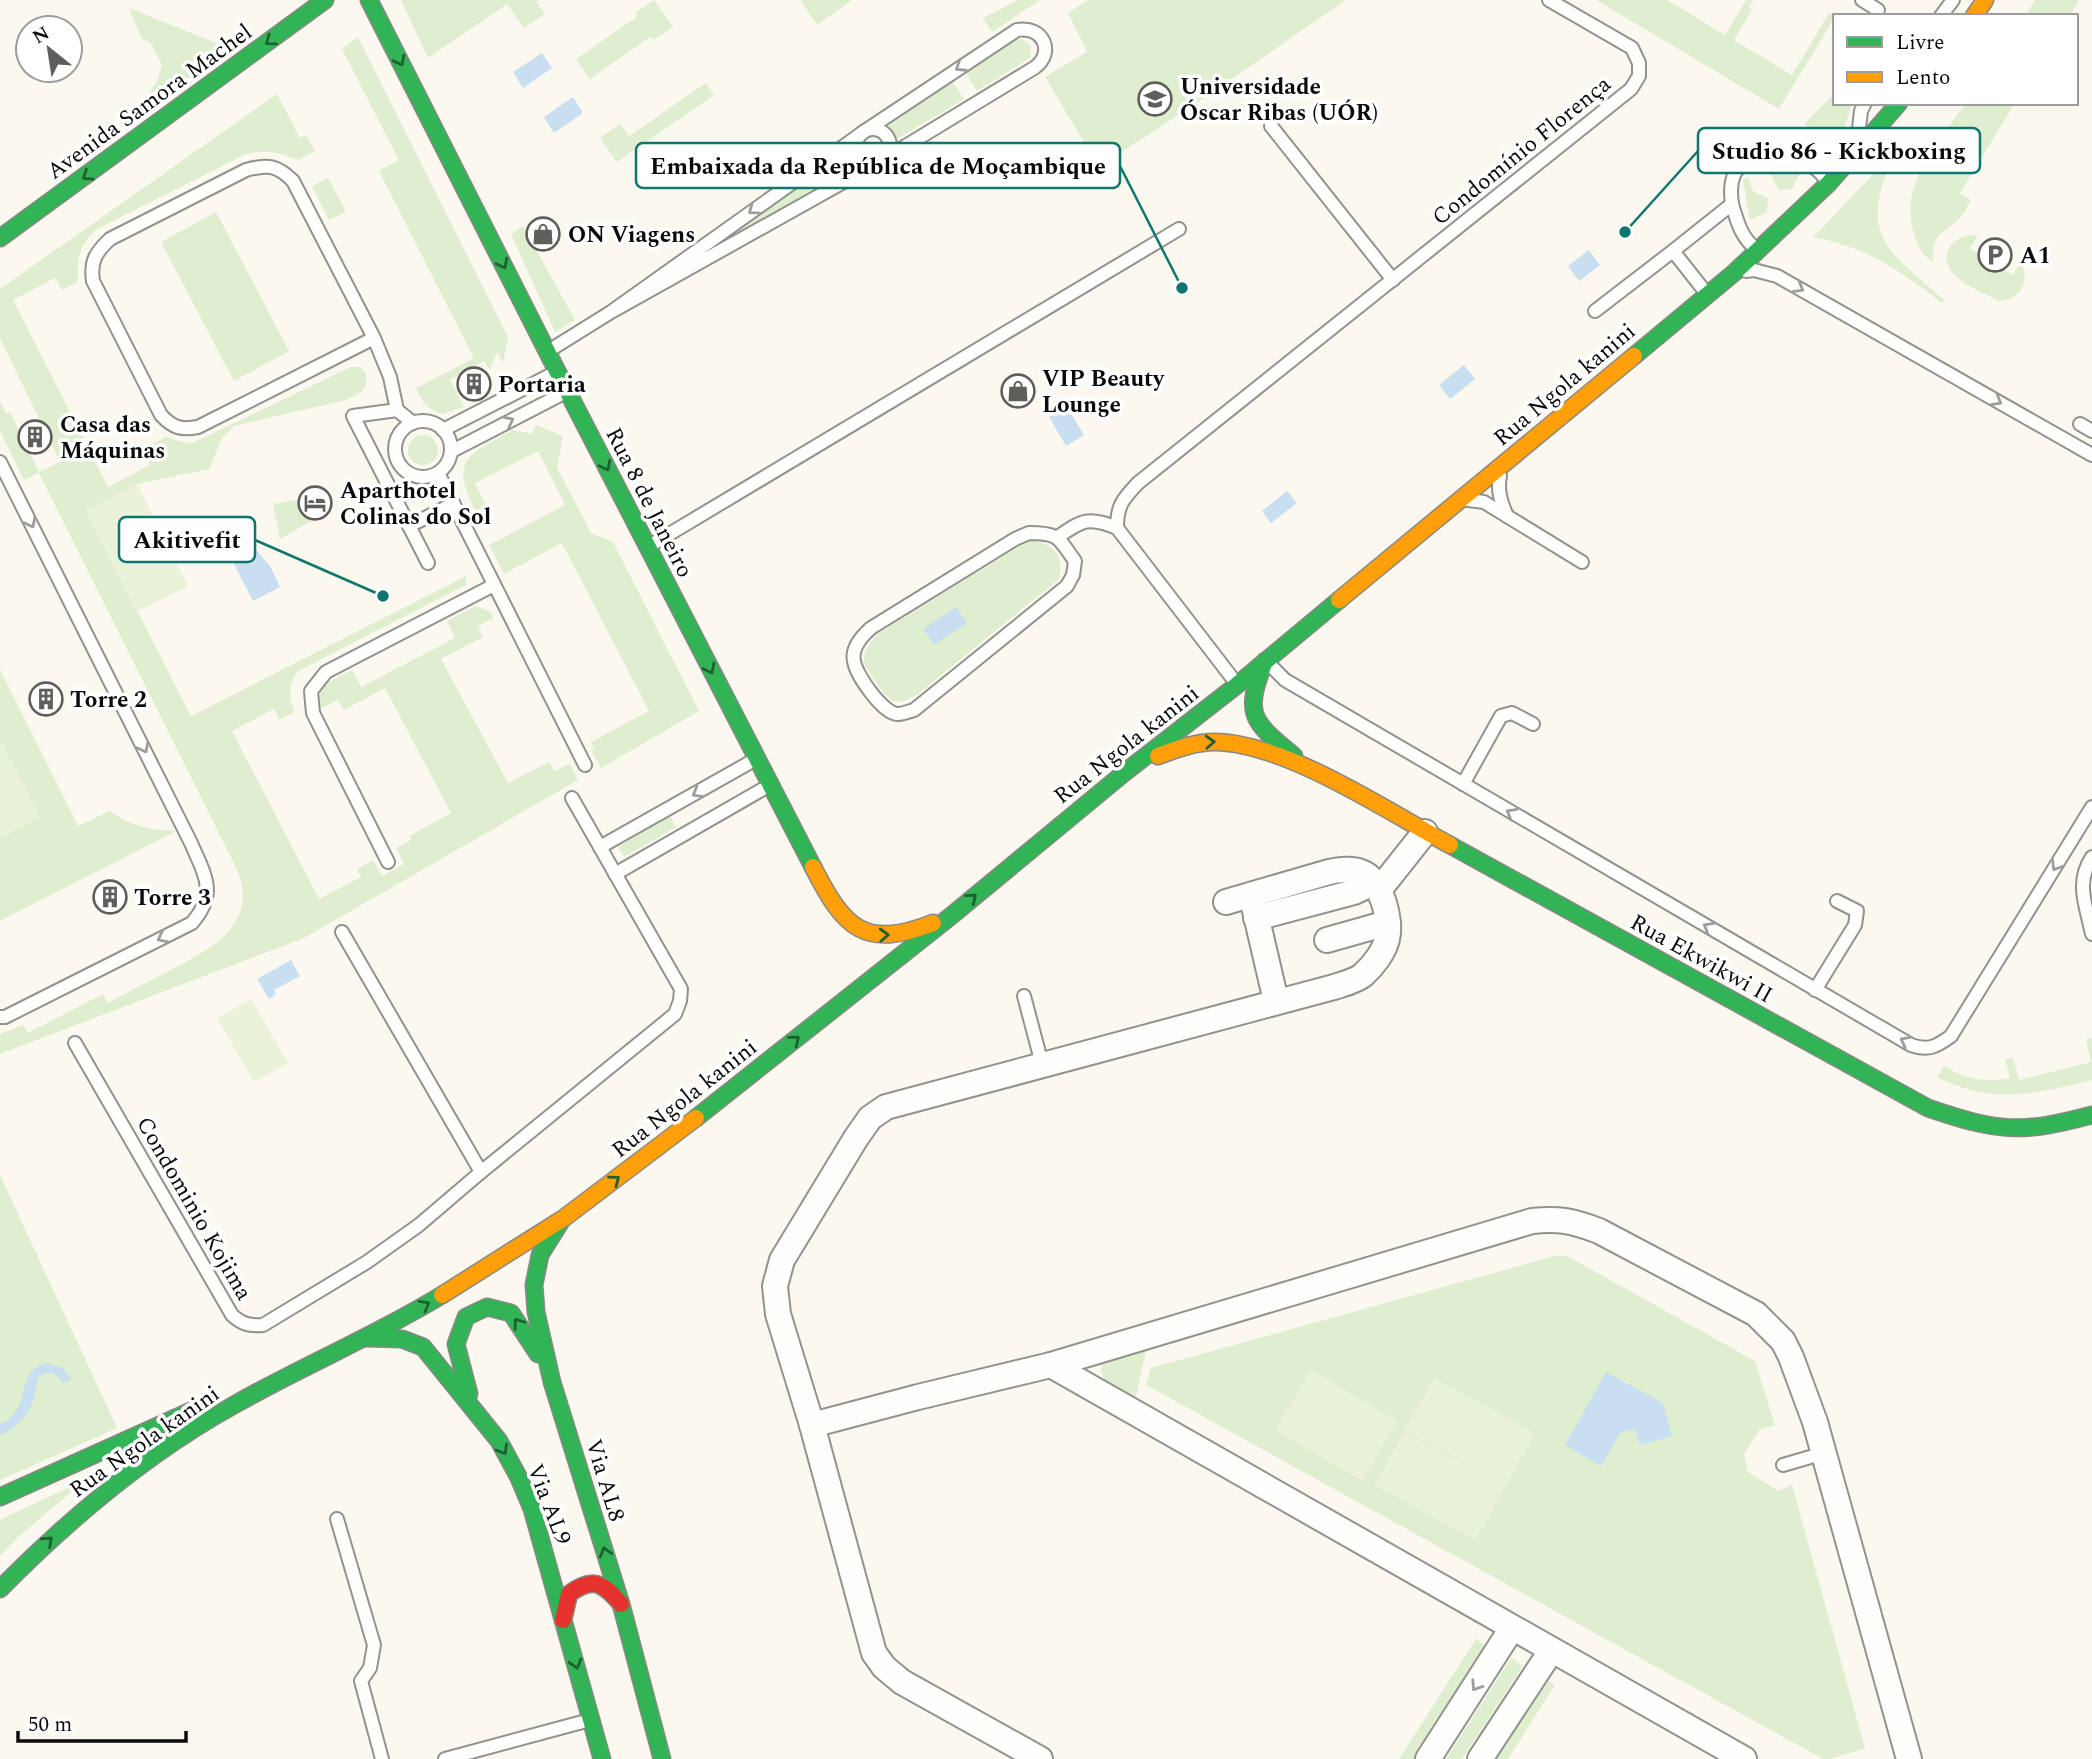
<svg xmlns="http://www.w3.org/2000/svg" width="2092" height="1759" viewBox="0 0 2092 1759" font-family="Spectral,serif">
	<rect width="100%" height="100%" fill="#faf8ef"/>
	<!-- green -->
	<g fill="#e0eed0">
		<polygon points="401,0 539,0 536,2 545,14 524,28 507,4 428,58"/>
		<polygon points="654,0 673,27 653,40 650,37 590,79 576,59 637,17 635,13"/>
		<polygon points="800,0 852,0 817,25"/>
		<polygon points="1018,0 1040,0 992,32 983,18"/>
		<polygon points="1088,0 1346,0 1201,100 1099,167 1045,77 1087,52 1068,13"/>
		<polygon points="1596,0 1667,0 1725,35 1746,0 1753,0 1749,8 1752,10 1734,40 1792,75 1829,13 1835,17 1779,109"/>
		<polygon points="2035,0 2079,0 2070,16 2025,16"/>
		<polygon points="129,8 236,51 141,105 157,81 162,65 150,42 142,39"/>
		<path d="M 358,37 L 508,337 L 503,363 L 497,352 L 490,370 L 484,361 L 450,380 L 464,407 L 442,414 C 427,409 422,402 416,388 L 474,358 L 379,171 L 399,160 L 342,49 Z"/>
		<polygon points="1022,39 1031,46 1030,58 977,91 966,73 1013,40"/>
		<polygon points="953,82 964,99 897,139 888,126"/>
		<polygon points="706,83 714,95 617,162 600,138 620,124 629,136"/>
		<polygon points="1835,93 1835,103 1852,103 1845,126 1843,145 1804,124"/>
		<path d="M 277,94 L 300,138 L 306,135 L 315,151 L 299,160 C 279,153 267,149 246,154 L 97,229 C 80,245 76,258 78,282 L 62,290 L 55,278 L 13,300 L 108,487 L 150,465 L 143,449 L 166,437 L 190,444 L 351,367 L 360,367 L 366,372 C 368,390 361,393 346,400 L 234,426 L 222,438 L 209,469 L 137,484 L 86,511 L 191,716 L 466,576 L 466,585 L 298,671 C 288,685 289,696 294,712 L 279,720 L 274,709 L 232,731 L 319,899 L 361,877 L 357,869 L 373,860 L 382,876 L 404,864 L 396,848 L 412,839 L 410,836 L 451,813 L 385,688 L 344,710 L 338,700 L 321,708 C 313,685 335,679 352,670 L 361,687 L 455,638 L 447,621 L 475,606 L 489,611 L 494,618 L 478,626 L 483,637 L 441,659 L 508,783 L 549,762 L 554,771 L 570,764 L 578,780 L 304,938 L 0,1054 L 0,1034 L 23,1025 L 28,1033 L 103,994 L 108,1003 C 127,993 146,983 165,973 C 197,956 244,936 243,893 C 242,873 227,851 219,833 L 39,473 L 24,480 L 0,431 L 0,401 L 6,414 L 10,412 L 39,472 L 60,462 L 0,338 L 0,289 Z"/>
		<path d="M 1966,103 L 2015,103 L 1960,193 L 1971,200 C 1968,205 1966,211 1962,215 C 1948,234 1931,228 1933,262 C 1922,254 1919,249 1915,236 C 1896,187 1940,141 1966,103 Z"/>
		<path d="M 1896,151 C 1857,234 1883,247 1944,300 L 1942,303 C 1898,269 1868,248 1813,237 Z"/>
		<polygon points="848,152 857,166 704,255"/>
		<polygon points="1760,165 1800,173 1792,189 1779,190 1771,175 1758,170"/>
		<polygon points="1748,177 1753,191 1768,199 1767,212 1750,220 1743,180"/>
		<polygon points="328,178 346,212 329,220 312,186"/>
		<polygon points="216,212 289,351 234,381 161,242"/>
		<polygon points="523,226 575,320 555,332 511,234"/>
		<path d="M 1970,235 L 1978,236 L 1970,248 L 2012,275 L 2021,263 C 2030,282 2021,299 1999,301 C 1981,291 1939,278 1948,251 C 1952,241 1960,237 1970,235 Z"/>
		<path d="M 536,425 L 563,436 L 557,468 L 591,533 L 613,542 L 699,711 L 601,768 L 591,750 L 594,748 L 591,742 L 649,711 L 562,543 L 504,574 L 489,545 L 565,505 L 538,451 L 475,483 L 491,516 L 480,521 C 451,462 458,459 513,430 L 532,434 Z"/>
		<circle cx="423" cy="450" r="15"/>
		<polygon points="312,497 315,519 280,539 273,504"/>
		<path d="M 1029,540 C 1053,543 1065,555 1059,579 L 918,694 C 893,709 888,700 874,679 C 870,673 864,666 864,659 C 864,649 872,641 878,634 Z"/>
		<path d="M 0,670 L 78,826 L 110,811 C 130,826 151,830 176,831 L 0,921 L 0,838 L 40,817 L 0,740 Z"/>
		<polygon points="670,816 676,827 624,857 618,847"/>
		<path d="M 2092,1038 L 2092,1080 C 2035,1094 1992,1105 1937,1077 L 1944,1066 C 1966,1079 1984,1083 2010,1078 L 2005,1059 L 2013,1058 L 2019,1080 L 2091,1062 L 2086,1039 Z"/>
		<polygon points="0,1175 117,1428 0,1480"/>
		<polygon points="1555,1256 1567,1256 1755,1361 1775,1425 1759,1430 1744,1454 1748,1472 1778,1491 1792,1485 1865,1748 1831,1759 1823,1759 1146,1385 1151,1368"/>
		<polygon points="1147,1347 1135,1400 1104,1380 1101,1369 1104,1362"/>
		<polygon points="88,1478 19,1536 0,1556 0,1520"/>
		<polygon points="1476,1639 1486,1646 1414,1759 1399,1759"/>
		<polygon points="1511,1658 1523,1666 1462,1759 1446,1759"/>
		<polygon points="1545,1679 1555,1685 1508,1759 1494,1759"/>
	</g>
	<!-- pitch -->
	<g fill="#eaf2da">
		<polygon points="137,484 188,586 136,612 85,511"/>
		<polygon points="0,740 40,817 0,838"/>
		<polygon points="251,999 288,1063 254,1082 217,1018"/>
		<polygon points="1311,1370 1398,1421 1362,1481 1275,1430"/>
		<polygon points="1434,1378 1535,1433 1506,1486 1404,1430"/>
		<polygon points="1404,1432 1505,1487 1476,1540 1374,1485"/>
	</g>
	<!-- water -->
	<g fill="#c8dff1">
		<polygon points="542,53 552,68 523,88 513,72"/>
		<polygon points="573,97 583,113 554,133 544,117"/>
		<polygon points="1589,250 1600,265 1579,281 1568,266"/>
		<polygon points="1464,365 1475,379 1450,399 1439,385"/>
		<polygon points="1067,407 1084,435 1066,446 1049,417"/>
		<polygon points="1287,491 1297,503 1271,523 1262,511"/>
		<polygon points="252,527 256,550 270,566 280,587 253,601 233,562 225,533"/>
		<polygon points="956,607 967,623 934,645 923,629"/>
		<polygon points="291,960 300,976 274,990 276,994 269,999 257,979"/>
		<path d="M 48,1363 L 63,1368 L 72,1380 L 63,1383 L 54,1373 L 46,1373 L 39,1377 C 36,1384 36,1389 35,1395 C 31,1412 17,1429 0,1435 L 0,1424 C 35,1410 12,1370 48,1363 Z"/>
		<polygon points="1606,1372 1663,1403 1672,1436 1640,1445 1635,1429 1620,1433 1601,1466 1565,1445"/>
	</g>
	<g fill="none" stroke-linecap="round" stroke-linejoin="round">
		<defs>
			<g id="lane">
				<polyline points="1862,0 1878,10"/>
				<polyline points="1941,16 1953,0"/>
				<polyline points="1271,126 1393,280"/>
				<circle cx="873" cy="146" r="17"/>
				<polyline points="1858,137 1861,111 1865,103"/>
				<path d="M 1732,204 C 1728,177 1735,166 1759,151 C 1782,153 1813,159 1826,180"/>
				<path d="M 1673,251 L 1732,204 C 1737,221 1741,237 1755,248"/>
				<polyline points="1746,271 1754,270 1777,276 2092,455"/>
				<polyline points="1595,311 1673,251 1707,294"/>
				<path d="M 374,338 L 198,427 C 181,430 173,428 161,415 L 93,281 C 90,261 96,252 110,239 L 246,170 C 268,164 277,165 293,181 L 374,338 L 390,377 L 397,410 L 413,423"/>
				<path d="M 550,350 L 611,312 L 865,131 L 1017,30 C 1043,25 1056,53 1034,68 L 881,161 L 611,312"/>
				<polyline points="397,410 353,416 428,563"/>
				<circle cx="423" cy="449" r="28"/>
				<polyline points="2080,424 2092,431"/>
				<polyline points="443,430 556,372"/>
				<polyline points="452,451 566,392"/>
				<path d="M 0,462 L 191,843 C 205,876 218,893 192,923 L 5,1017 L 0,1017"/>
				<polyline points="438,473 585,765"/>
				<path d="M 1500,476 C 1497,491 1501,502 1507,516"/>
				<polyline points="1468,500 1484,502 1582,562"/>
				<polyline points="409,526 453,504"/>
				<polyline points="1117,528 1236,683"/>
				<path d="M 1029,533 C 1060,533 1058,538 1075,561 L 1073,575 L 1067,586 L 914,710 C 910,711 903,714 898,714 C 883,714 856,675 854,661 C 851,648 862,636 871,628 L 1015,539 Z"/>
				<path d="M 1058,537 C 1082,520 1089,516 1117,528 C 1117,505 1123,499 1138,483 L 1631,89 L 1639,76 L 1639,63 L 1632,48 L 1549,0"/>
				<polyline points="651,545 1179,229"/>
				<path d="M 1269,664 L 1285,680 L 1911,1045 C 1928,1051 1936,1047 1951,1036 L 2092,807"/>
				<polyline points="1463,784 1501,716 1512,713 1533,724"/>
				<polyline points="600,847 756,759"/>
				<path d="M 2092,857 C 2075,883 2086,905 2092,934"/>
				<polyline points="388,862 313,713 311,691 326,672 494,585"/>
				<polyline points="615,874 770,785"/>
				<polyline points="342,932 481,1172"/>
				<polyline points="1815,990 1855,925 1857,911 1837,901"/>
				<polyline points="1024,996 1042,1064"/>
				<path d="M 75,1043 L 232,1315 C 242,1324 249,1326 263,1325 L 367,1262 L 419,1225 L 481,1172 L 675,1014 L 680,1001 L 681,989 L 572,798"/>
				<polyline points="1783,1465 1824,1453"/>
				<polyline points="337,1519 374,1645 370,1668 361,1681 382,1759"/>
				<polyline points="445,1759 590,1720"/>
			</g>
			<g id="street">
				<polyline points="1379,890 1425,832"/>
				<polyline points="1253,902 1276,1001"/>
				<polyline points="1256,918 1354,892 1375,882"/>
				<polyline points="1327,940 1387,923"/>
				<polyline points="1051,1365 1744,1759"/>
				<path d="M 812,1425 L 918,1397 L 1051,1365 L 1532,1221 C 1559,1218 1573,1221 1599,1231 L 1756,1314 L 1783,1341 L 1791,1357 L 1815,1422 L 1909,1759"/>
				<path d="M 1040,1759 L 902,1682 L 884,1667 L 874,1653 L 812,1425 L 778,1314 L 775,1286 L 782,1260 L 856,1138 L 870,1118 L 886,1107 L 1334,987 C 1343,984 1356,981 1363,975 C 1373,966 1384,952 1387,939 C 1392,920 1381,879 1361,872 C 1351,868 1339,870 1329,872 L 1226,902"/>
				<polyline points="1428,1759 1512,1628"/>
				<polyline points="1480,1759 1551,1651"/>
			</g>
			<g id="fast">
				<polyline points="369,0 557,371 813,867"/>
				<polyline points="0,238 325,0"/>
				<polyline points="1634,356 1735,272 1829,183 1899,103"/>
				<path d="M 1265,661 C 1243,715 1252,721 1294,756"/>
				<path d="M 1450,845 L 1928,1108 C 1998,1132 2021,1134 2092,1115"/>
				<polyline points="696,1118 951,916 1124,773 1237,685 1339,600"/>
				<polyline points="560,1223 540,1255 534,1285 536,1312 552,1382 621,1604 662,1759"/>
				<polyline points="365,1338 402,1339 423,1347 499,1441 519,1478 532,1509 602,1759"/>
				<polyline points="469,1394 456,1344 466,1317 487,1307 511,1313 538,1354"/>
				<polyline points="0,1497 191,1411"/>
				<path d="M 0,1589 C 70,1518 147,1453 234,1405 C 302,1366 375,1336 442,1295"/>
			</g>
			<g id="slow">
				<polyline points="1974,16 1985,0"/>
				<polyline points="1339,600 1634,356"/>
				<path d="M 1158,756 C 1177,749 1195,742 1215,742 C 1286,743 1387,811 1450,845"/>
				<path d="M 813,867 C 844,928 864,950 933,923"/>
				<polyline points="442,1295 564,1218 696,1118"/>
			</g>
			<path id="jam" d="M 563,1620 L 569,1594 C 593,1576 603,1583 621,1604"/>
		</defs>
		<!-- lane casing -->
		<use href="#lane" stroke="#93928e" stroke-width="16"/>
		<!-- street casing -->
		<use href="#street" stroke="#93928e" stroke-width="28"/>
		<!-- fast casing -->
		<use href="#fast" stroke="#898884" stroke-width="19"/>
		<!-- slow casing -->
		<use href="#slow" stroke="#898884" stroke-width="19"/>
		<!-- jam casing -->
		<use href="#jam" stroke="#898884" stroke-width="19"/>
		<!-- lane -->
		<use href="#lane" stroke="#fefefd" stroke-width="12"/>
		<!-- street -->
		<use href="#street" stroke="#fefefd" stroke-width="24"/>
		<!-- fast -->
		<use href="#fast" stroke="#30b455" stroke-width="16"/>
		<!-- slow -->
		<use href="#slow" stroke="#ff9f0a" stroke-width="16"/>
		<!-- jam -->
		<use href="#jam" stroke="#e5322d" stroke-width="16"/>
	</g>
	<!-- one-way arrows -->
	<defs><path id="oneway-chevron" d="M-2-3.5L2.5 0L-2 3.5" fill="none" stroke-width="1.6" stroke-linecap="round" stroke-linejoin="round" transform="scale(1.75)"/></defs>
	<g stroke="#1e6030">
		<use href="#oneway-chevron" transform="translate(270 41) rotate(143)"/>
		<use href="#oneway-chevron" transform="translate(400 61) rotate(63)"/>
		<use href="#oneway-chevron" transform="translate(87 176) rotate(146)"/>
		<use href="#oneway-chevron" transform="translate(503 264) rotate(63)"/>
		<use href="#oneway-chevron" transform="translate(606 466) rotate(63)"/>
		<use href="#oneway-chevron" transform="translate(710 669) rotate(63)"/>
		<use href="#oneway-chevron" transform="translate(1210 742) rotate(-3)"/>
		<use href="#oneway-chevron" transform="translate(972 898) rotate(-40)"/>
		<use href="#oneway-chevron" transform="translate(884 935) rotate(-2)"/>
		<use href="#oneway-chevron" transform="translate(795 1040) rotate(-39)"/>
		<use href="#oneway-chevron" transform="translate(615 1180) rotate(-37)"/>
		<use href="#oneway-chevron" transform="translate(425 1305) rotate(-29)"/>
		<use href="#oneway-chevron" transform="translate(518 1323) rotate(-126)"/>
		<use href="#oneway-chevron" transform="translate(503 1450) rotate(60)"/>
		<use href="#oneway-chevron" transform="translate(48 1541) rotate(-43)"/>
		<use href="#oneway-chevron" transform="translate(605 1552) rotate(-107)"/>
		<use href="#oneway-chevron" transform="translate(576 1664) rotate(74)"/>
	</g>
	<g stroke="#9d9d9c">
		<use href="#oneway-chevron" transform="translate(960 67) rotate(147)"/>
		<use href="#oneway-chevron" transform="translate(753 210) rotate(144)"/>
		<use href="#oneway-chevron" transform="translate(1799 288) rotate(30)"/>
		<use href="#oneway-chevron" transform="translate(1997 401) rotate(30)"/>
		<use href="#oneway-chevron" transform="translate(509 421) rotate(-27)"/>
		<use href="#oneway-chevron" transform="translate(31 523) rotate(63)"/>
		<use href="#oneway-chevron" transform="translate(144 748) rotate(63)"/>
		<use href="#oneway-chevron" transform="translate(697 793) rotate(150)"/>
		<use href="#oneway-chevron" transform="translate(1511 813) rotate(-150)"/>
		<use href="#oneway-chevron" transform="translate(2056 866) rotate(122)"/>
		<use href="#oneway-chevron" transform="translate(1708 927) rotate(-150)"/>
		<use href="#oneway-chevron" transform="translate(162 938) rotate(153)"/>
		<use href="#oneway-chevron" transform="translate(1905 1041) rotate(-153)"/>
		<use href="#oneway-chevron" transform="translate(1476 1686) rotate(123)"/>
	</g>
	<!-- icons -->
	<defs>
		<symbol id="university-ring" viewBox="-11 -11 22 22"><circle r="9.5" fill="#fff" stroke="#5f5e5b" stroke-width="1.5"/><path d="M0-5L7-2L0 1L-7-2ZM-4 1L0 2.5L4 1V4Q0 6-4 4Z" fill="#5f5e5b"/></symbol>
		<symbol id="shop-ring" viewBox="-11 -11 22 22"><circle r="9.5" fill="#fff" stroke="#5f5e5b" stroke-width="1.5"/><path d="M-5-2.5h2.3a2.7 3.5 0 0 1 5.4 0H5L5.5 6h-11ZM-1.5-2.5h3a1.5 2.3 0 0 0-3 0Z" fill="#5f5e5b"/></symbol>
		<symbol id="parking-ring" viewBox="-11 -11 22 22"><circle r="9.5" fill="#fff" stroke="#5f5e5b" stroke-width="1.5"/><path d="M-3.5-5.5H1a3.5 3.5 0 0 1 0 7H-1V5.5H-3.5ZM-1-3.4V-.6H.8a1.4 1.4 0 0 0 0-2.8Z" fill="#5f5e5b"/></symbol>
		<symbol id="building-ring" viewBox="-11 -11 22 22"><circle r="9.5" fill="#fff" stroke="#5f5e5b" stroke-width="1.5"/><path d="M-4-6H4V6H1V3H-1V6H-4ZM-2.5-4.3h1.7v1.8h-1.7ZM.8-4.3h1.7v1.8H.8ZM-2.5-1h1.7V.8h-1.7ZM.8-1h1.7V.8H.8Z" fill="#5f5e5b"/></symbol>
		<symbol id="hotel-ring" viewBox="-11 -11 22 22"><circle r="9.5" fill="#fff" stroke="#5f5e5b" stroke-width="1.5"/><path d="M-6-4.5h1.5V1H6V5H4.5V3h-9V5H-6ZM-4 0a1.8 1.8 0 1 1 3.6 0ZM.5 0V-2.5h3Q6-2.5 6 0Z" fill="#5f5e5b"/></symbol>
	</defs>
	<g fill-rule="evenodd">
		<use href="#university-ring" x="1136" y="80" width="38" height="38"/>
		<use href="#shop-ring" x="524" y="215" width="38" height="38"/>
		<use href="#parking-ring" x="1976" y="236" width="38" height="38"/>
		<use href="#building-ring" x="455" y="365" width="38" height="38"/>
		<use href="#shop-ring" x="999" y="372" width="38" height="38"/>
		<use href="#building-ring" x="16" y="418" width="38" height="38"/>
		<use href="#hotel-ring" x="296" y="484" width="38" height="38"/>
		<use href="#building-ring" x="27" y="680" width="38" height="38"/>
		<use href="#building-ring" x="91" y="878" width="38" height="38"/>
	</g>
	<g text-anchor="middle" stroke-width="7" stroke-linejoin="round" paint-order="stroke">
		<!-- poi labels -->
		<g font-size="23" font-weight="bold" fill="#0b0b0b" stroke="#fff" text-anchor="start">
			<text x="1180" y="94">Universidade<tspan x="1180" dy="26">Óscar Ribas (UÓR)</tspan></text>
			<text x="568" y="242">ON Viagens</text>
			<text x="2020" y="263">A1</text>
			<text x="1042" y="386">VIP Beauty<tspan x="1042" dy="26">Lounge</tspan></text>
			<text x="498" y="392">Portaria</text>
			<text x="60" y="432">Casa das<tspan x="60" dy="26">Máquinas</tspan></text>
			<text x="340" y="498">Aparthotel<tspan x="340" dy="26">Colinas do Sol</tspan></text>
			<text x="70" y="707">Torre 2</text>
			<text x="134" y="905">Torre 3</text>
		</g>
		<!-- street labels -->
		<g font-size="23" fill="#0b0b0b" stroke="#fff">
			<text transform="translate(149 101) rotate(-36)" y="8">Avenida Samora Machel</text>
			<text transform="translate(1521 150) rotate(-39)" y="8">Condomínio Florença</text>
			<text transform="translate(1564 384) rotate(-40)" y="8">Rua Ngola kanini</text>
			<text transform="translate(650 502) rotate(63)" y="8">Rua 8 de Janeiro</text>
			<text transform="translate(1126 744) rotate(-38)" y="8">Rua Ngola kanini</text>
			<text transform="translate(1702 958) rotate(29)" y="8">Rua Ekwikwi II</text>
			<text transform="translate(684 1098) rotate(-38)" y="8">Rua Ngola kanini</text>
			<text transform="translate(195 1208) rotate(60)" y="8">Condominio Kojima</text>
			<text transform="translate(144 1441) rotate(-35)" y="8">Rua Ngola kanini</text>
			<text transform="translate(606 1480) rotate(73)" y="8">Via AL8</text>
			<text transform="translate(550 1504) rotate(69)" y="8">Via AL9</text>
		</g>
	</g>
	<!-- callouts -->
	<path fill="none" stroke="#0f766e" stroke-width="2.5" d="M1625 232L1698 151M1182 288L1120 166M383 596L255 540"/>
	<g fill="#0f766e" stroke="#fff" stroke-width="2.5">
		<circle cx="1625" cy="232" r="7"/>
		<circle cx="1182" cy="288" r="7"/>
		<circle cx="383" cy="596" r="7"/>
	</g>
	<g fill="#fff" stroke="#0f766e" stroke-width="2.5">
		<rect x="1698" y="128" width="282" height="45" rx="7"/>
		<rect x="636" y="143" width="484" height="45" rx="7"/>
		<rect x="119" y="517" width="136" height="45" rx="7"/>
	</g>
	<g font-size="24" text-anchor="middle" font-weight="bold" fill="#0b0b0b">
		<text x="1839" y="159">Studio 86 - Kickboxing</text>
		<text x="878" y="174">Embaixada da República de Moçambique</text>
		<text x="187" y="548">Akitivefit</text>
	</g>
	<!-- legend -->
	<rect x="1833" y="14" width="245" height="91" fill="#ffffff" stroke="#9d9d9d" stroke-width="2"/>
	<rect x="1847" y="37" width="35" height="10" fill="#30b455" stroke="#9d9d9d" stroke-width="2"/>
	<text x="1896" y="49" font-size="21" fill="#0b0b0b">Livre</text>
	<rect x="1847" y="72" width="35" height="10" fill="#ff9f0a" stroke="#9d9d9d" stroke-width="2"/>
	<text x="1896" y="84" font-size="21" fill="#0b0b0b">Lento</text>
	<!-- north arrow -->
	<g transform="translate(49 49) rotate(330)"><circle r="33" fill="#ffffff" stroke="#9d9d9d" stroke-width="2"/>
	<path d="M0-5L12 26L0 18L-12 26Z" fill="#5f5e5b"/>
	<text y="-10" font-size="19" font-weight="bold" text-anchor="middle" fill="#0b0b0b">N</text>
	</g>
	<!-- scale -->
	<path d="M18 1731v10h168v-10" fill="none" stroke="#0b0b0b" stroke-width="3.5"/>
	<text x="28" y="1731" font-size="21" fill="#0b0b0b" stroke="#ffffff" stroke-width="5" paint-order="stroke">50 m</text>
</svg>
